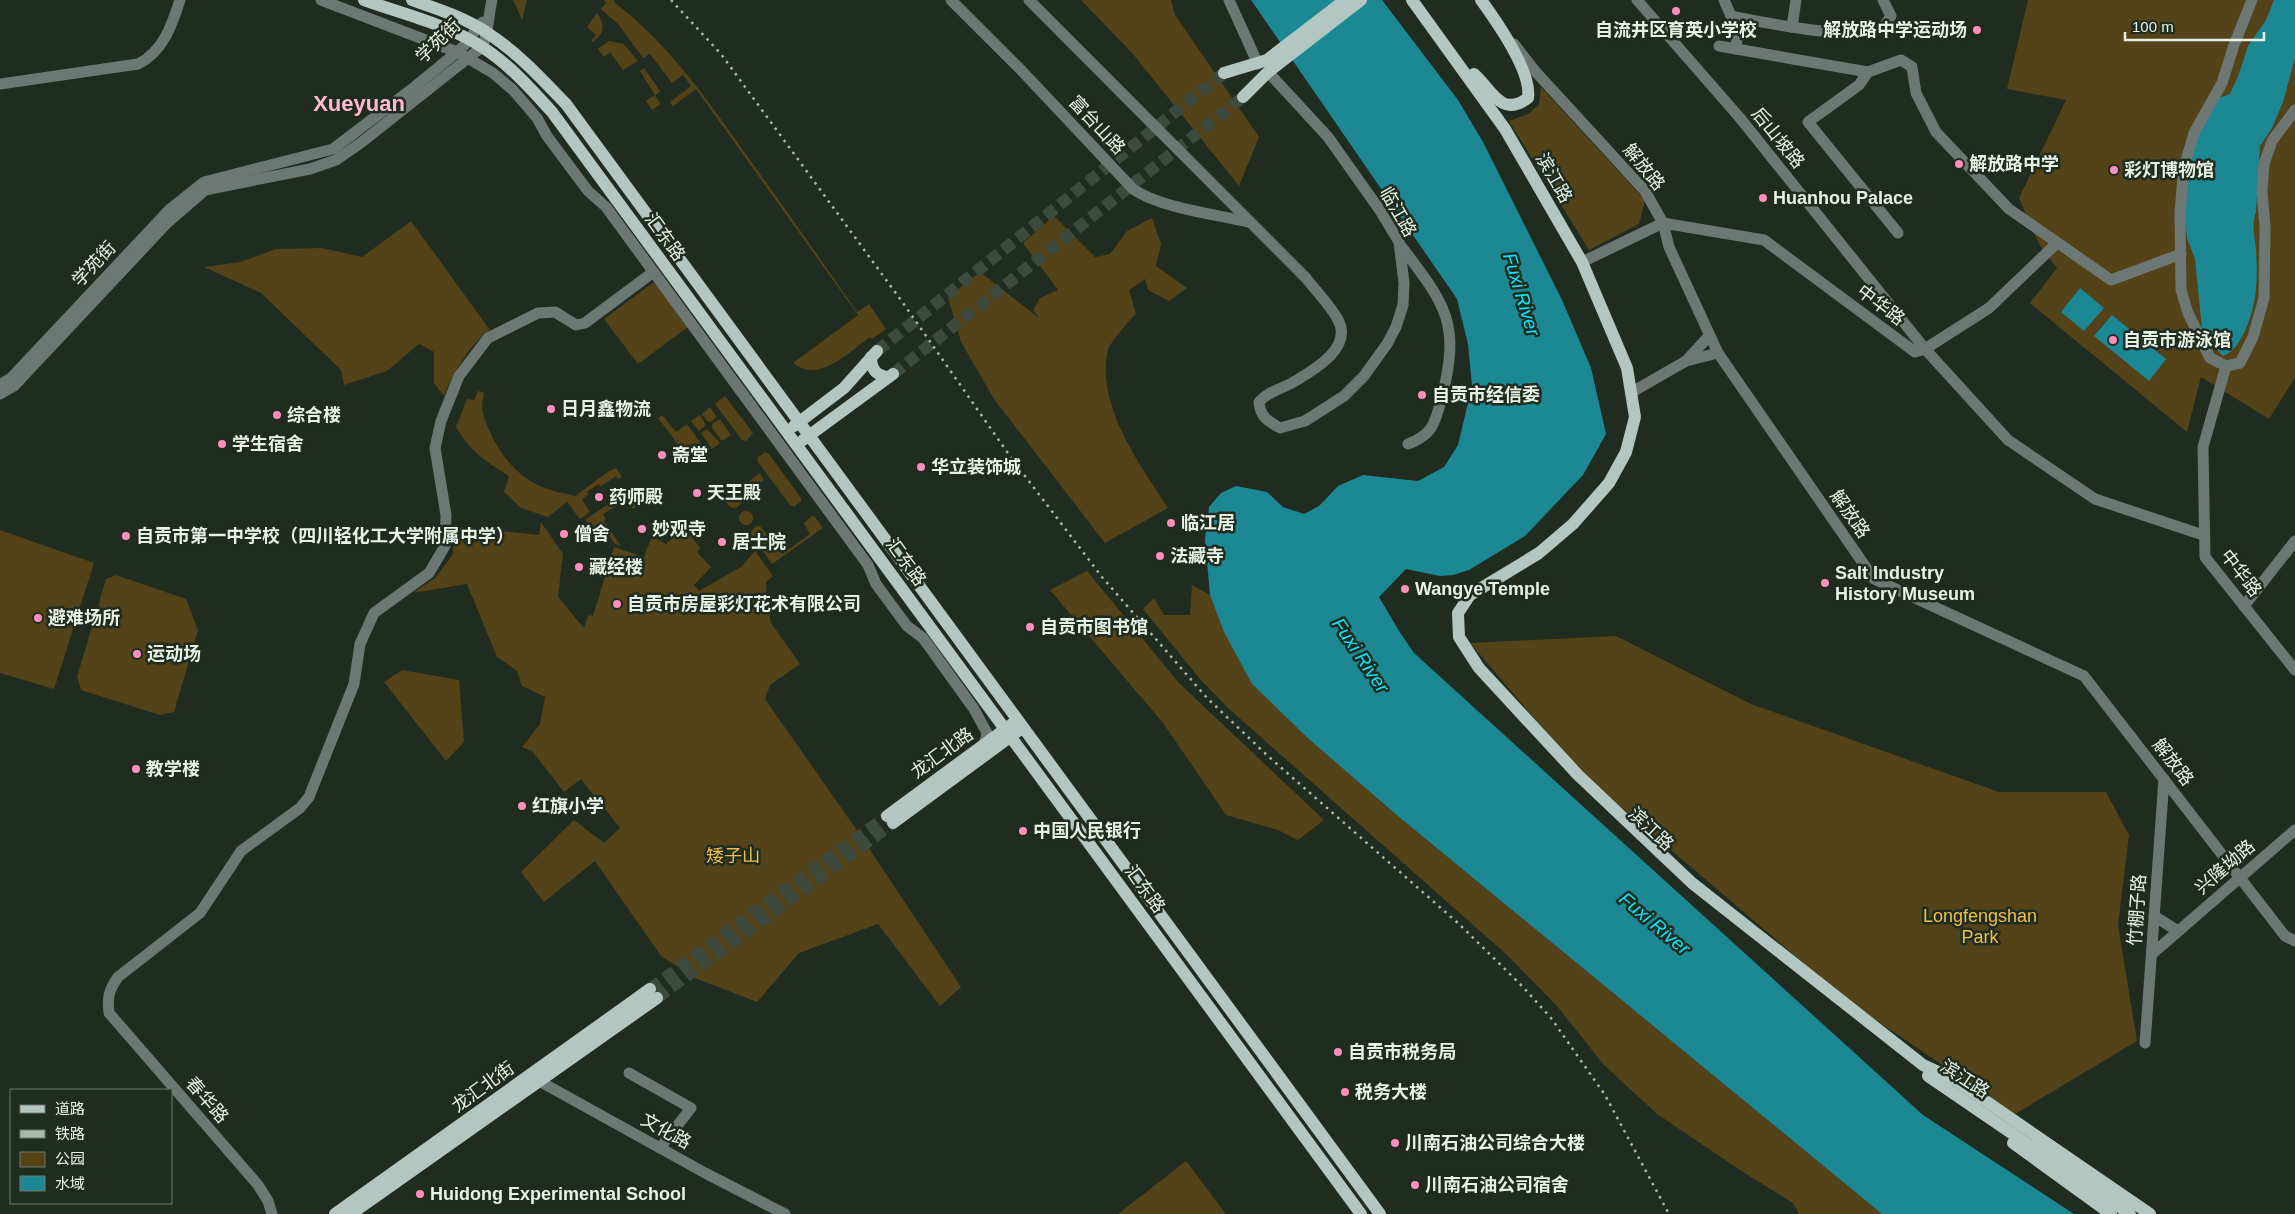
<svg xmlns="http://www.w3.org/2000/svg" width="2295" height="1214" viewBox="0 0 2295 1214" font-family="Helvetica,'Noto Sans SC',sans-serif">
	<rect width="100%" height="100%" fill="#1f2c1f"/>
	<!-- green -->
	<g fill="#544218">
		<polygon points="513,0 527,0 522,20"/>
		<path d="M 604,0 L 615,0 L 614,2 C 671,46 709,102 750,160 C 786,210 822,261 857,312 L 869,304 L 886,329 L 872,339 L 870,337 C 849,352 819,384 793,363 L 858,315 L 696,89 L 673,106 L 670,102 L 691,86 L 683,75 L 672,83 L 650,54 L 643,58 L 619,25 L 601,9 L 606,3 Z"/>
		<polygon points="1081,0 1171,0 1175,15 1259,137 1239,186 1133,54"/>
		<polygon points="2028,0 2295,0 2295,378 2269,419 2201,377 2187,432 2030,303 2057,268 2039,244 2019,198 2066,100 2007,89"/>
		<path d="M 597,13 C 606,25 604,34 593,42 L 591,40 L 596,35 L 587,27 Z"/>
		<polygon points="609,41 624,44 638,61 623,70 610,52 604,57 598,49"/>
		<polygon points="644,68 660,91 655,96 661,104 652,110 646,101 655,95 640,71"/>
		<polygon points="1541,87 1645,200 1639,224 1589,250 1509,121 1528,114 1539,105"/>
		<path d="M 1054,216 L 1095,257 L 1110,254 L 1127,231 L 1152,218 L 1161,244 L 1156,266 L 1187,288 L 1169,301 L 1148,290 L 1145,279 L 1129,290 L 1136,314 C 1127,323 1109,342 1107,354 C 1098,409 1140,464 1168,508 L 1105,543 L 994,399 L 961,342 L 948,297 L 980,272 L 1039,318 L 1033,310 L 1040,298 L 1058,290 L 1023,243 Z"/>
		<path d="M 411,221 L 490,330 C 469,345 454,372 444,396 L 434,383 L 434,352 L 419,344 L 387,371 L 344,385 L 341,370 L 261,293 L 204,267 L 240,262 L 276,249 L 322,248 L 362,257 Z"/>
		<polygon points="654,282 688,327 638,364 604,319"/>
		<path d="M 478,391 L 484,393 C 483,400 481,407 483,413 C 490,440 511,473 538,485 C 550,491 563,493 575,496 L 609,471 L 616,468 L 622,477 L 618,479 L 616,476 L 600,487 L 599,484 L 587,492 L 589,494 L 582,500 L 590,512 L 580,519 L 567,502 L 548,517 L 521,508 L 504,492 L 509,476 C 485,461 471,452 456,427 L 467,399 L 474,400 Z"/>
		<polygon points="725,396 753,433 746,441 742,440 715,404"/>
		<polygon points="710,407 717,417 711,422 707,421 702,414"/>
		<polygon points="662,415 676,432 687,424 707,452 692,463 658,418"/>
		<polygon points="700,415 705,423 705,426 699,431 691,421"/>
		<polygon points="720,419 731,435 722,441 712,428 712,424"/>
		<polygon points="707,429 720,443 712,449 701,433"/>
		<polygon points="765,452 769,454 801,498 801,501 794,507 790,505 758,462 757,458"/>
		<polygon points="760,473 764,480 745,494 740,488"/>
		<polygon points="626,492 636,507 633,509 630,504 627,505 624,501 603,514 606,519 604,521 621,546 615,544 600,522 591,529 585,520"/>
		<circle cx="734" cy="501" r="7"/>
		<circle cx="746" cy="518" r="7"/>
		<polygon points="812,516 815,517 823,528 772,564 750,533 756,526 760,526 782,554 810,534 804,523"/>
		<polygon points="541,522 563,554 558,597 584,628 588,615 593,616 614,547 644,557 652,536 666,544 674,537 679,538 688,532 700,548 697,552 711,567 694,585 699,591 741,567 755,551 773,576 766,582 767,603 771,623 800,664 770,685 765,699 854,826 961,987 940,1006 878,924 799,953 757,1002 695,978 661,956 595,861 544,902 521,872 574,820 604,843 620,828 581,779 564,792 532,751 522,747 540,724 545,697 522,686 517,671 497,657 467,584 413,593 435,578 453,554 454,527 466,546 501,531 539,535"/>
		<polygon points="0,530 94,563 54,689 0,673"/>
		<polygon points="1087,571 1179,683 1324,820 1298,840 1278,830 1226,815 1163,723 1050,590"/>
		<polygon points="116,575 186,599 198,630 174,712 160,715 81,690 77,677 106,579"/>
		<polygon points="1192,585 1210,595 1224,632 1311,741 1399,817 1882,1214 1799,1214 1793,1203 1743,1172 1657,1114 1604,1065 1557,1006 1506,954 1228,708 1200,679 1143,609 1154,598 1164,615 1190,615"/>
		<polygon points="1616,636 1751,704 1999,792 2106,792 2129,835 2118,925 2137,1041 2015,1114 1849,1002 1582,774 1470,643"/>
		<polygon points="402,670 459,680 464,742 446,761 384,682"/>
		<polygon points="1186,1161 1226,1214 1118,1214"/>
	</g>
	<!-- water -->
	<g fill="#1c8894">
		<polygon points="1251,0 1382,0 1458,100 1483,142 1562,300 1591,368 1606,434 1583,475 1525,536 1469,570 1453,575 1440,576 1406,569 1379,597 1399,631 1414,653 1923,1115 2074,1214 1882,1214 1399,817 1311,741 1252,684 1224,632 1210,595 1205,539 1209,507 1221,493 1236,486 1267,492 1283,507 1304,514 1319,506 1338,486 1363,475 1418,481 1444,467 1458,445 1472,386 1468,344 1457,299"/>
		<path d="M 2274,0 L 2295,0 L 2295,58 L 2283,102 L 2272,128 L 2260,146 L 2256,212 C 2251,225 2255,237 2256,250 C 2258,278 2257,305 2245,331 C 2239,342 2235,351 2223,356 L 2212,345 L 2202,329 L 2195,259 L 2187,238 L 2184,206 L 2189,169 L 2198,136 L 2219,98 L 2230,94 L 2239,74 L 2248,46 L 2266,20 Z"/>
		<polygon points="2080,288 2104,308 2084,331 2061,312"/>
		<polygon points="2112,315 2166,359 2149,381 2094,336"/>
	</g>
	<g fill="none" stroke-linecap="round" stroke-linejoin="round">
		<!-- major-tunnel -->
		<g stroke="#3d4a3d" stroke-width="12" stroke-dasharray="12 6" stroke-linecap="butt">
			<polyline points="877,351 1224,73"/>
			<polyline points="893,374 1243,97"/>
			<polyline points="650,989 887,816"/>
			<polyline points="657,998 893,823"/>
		</g>
		<!-- minor -->
		<g stroke="#6d7774" stroke-width="11">
			<polyline points="321,0 457,52 493,73 513,90 537,118 547,136 588,191 606,207 868,565 876,584 907,626 923,638 974,709 987,733 984,745"/>
			<path d="M 951,0 L 1022,71 L 1133,189 C 1160,208 1215,214 1248,222"/>
			<path d="M 1029,0 L 1306,278 C 1316,291 1329,304 1337,318 C 1355,347 1314,370 1292,383 C 1281,389 1267,392 1259,402 C 1260,416 1267,421 1280,428 L 1305,421 L 1344,396 L 1364,376 L 1387,344 L 1396,327 L 1403,305 L 1404,283 L 1399,242 L 1379,209 L 1328,137 L 1268,72"/>
			<polyline points="1229,0 1258,64"/>
			<polyline points="1637,0 1740,118 1925,349 2008,440 2095,499 2203,535"/>
			<path d="M 1724,0 L 1731,16 C 1761,22 1856,42 1881,28 C 1885,26 1888,20 1891,16 L 1883,0"/>
			<polyline points="2252,0 2234,45 2222,83 2194,133 2184,167 2180,212 2181,290 2188,313 2210,358 2226,366 2240,363 2253,337 2264,298 2265,227 2262,191 2264,164 2272,141 2295,110"/>
			<polyline points="1792,27 1796,0"/>
			<polyline points="1514,44 1535,71 1645,191 1663,223 1669,247 1718,353 1874,579 2084,676 2285,936 2295,941"/>
			<polyline points="1719,46 1868,72"/>
			<polyline points="1736,49 1739,18"/>
			<path d="M 0,84 L 138,64 C 163,52 172,25 180,0"/>
			<polyline points="1898,233 1808,122 1859,85 1868,72 1901,60 1912,67 1916,93 1936,132 2009,209 2111,280 2181,254"/>
			<path d="M 1401,246 C 1445,304 1461,322 1442,397 C 1435,422 1434,434 1408,444"/>
			<polyline points="1582,262 1663,223 1764,240 1915,352 1925,349 1989,308 2056,244"/>
			<polyline points="1709,336 1686,361 1718,353"/>
			<polyline points="2226,366 2203,447 2205,557 2295,670"/>
			<polyline points="0,385 12,377 170,209 204,182 333,149 412,89 457,52 470,40 477,27 483,22"/>
			<polyline points="1632,392 1686,361"/>
			<path d="M 0,394 L 14,386 L 167,223 L 205,190 L 310,169 L 336,160 L 362,142 L 482,47 C 489,32 488,17 492,0"/>
			<polyline points="2244,606 2295,541"/>
			<polyline points="2154,916 2178,931"/>
			<polyline points="2152,954 2295,830"/>
			<polyline points="2145,1043 2164,779"/>
			<polyline points="629,1073 691,1108 660,1148"/>
			<polyline points="534,1074 539,1081 707,1174 785,1214"/>
			<path d="M 272,1214 L 268,1201 L 258,1185 L 109,1013 C 107,997 109,990 118,977 L 200,913 L 241,851 L 300,808 L 309,797 L 354,684 L 360,644 L 374,613 L 429,573 L 445,546 L 446,515 L 435,448 L 441,421 L 459,376 L 488,338 L 538,313 L 555,312 L 576,325 L 585,323 L 652,273"/>
		</g>
		<!-- major -->
		<g stroke="#b2c7c1" stroke-width="12">
			<path d="M 364,0 C 403,14 447,24 482,47 C 509,64 531,89 552,112 L 1361,1214"/>
			<path d="M 412,0 C 438,9 466,18 489,34 C 518,53 542,79 566,104 L 1380,1214"/>
			<polyline points="1412,0 1505,129 1582,262 1627,368 1635,417 1626,452 1609,483 1573,524 1539,553 1470,595 1458,613 1459,637 1479,668 1578,775 1692,883 1923,1065 1955,1080 2150,1214"/>
			<polyline points="1224,73 1267,60 1345,0"/>
			<path d="M 1474,74 C 1492,90 1501,118 1528,98 C 1532,72 1497,22 1481,0"/>
			<polyline points="1243,97 1268,72 1361,0"/>
			<path d="M 871,357 C 871,369 876,375 887,377"/>
			<polyline points="794,426 844,388 877,351"/>
			<polyline points="803,440 893,374"/>
			<polyline points="887,816 1012,724"/>
			<polyline points="893,823 1018,731"/>
			<polyline points="1928,1076 2130,1214"/>
			<polyline points="2013,1143 2111,1214"/>
			<polyline points="335,1214 650,989"/>
			<polyline points="351,1214 657,998"/>
		</g>
		<!-- rail -->
		<polyline stroke="#adb8ad" stroke-width="2.5" stroke-dasharray="2.5 5" stroke-linecap="butt" points="671,0 721,54 903,303 1012,459 1102,577 1207,698 1269,757 1459,924 1523,987 1551,1018 1605,1095 1669,1214"/>
	</g>
	<!-- markers -->
	<g fill="#fe8ebd" stroke="#1f2c1f" stroke-width="2">
		<circle cx="1676" cy="11" r="5"/>
		<circle cx="1977" cy="30" r="5"/>
		<circle cx="1959" cy="164" r="5"/>
		<circle cx="2114" cy="170" r="5"/>
		<circle cx="1763" cy="198" r="5"/>
		<circle cx="2113" cy="340" r="5"/>
		<circle cx="1422" cy="395" r="5"/>
		<circle cx="551" cy="409" r="5"/>
		<circle cx="277" cy="415" r="5"/>
		<circle cx="222" cy="444" r="5"/>
		<circle cx="662" cy="455" r="5"/>
		<circle cx="921" cy="467" r="5"/>
		<circle cx="697" cy="493" r="5"/>
		<circle cx="599" cy="497" r="5"/>
		<circle cx="1171" cy="523" r="5"/>
		<circle cx="642" cy="529" r="5"/>
		<circle cx="564" cy="534" r="5"/>
		<circle cx="126" cy="536" r="5"/>
		<circle cx="722" cy="542" r="5"/>
		<circle cx="1160" cy="556" r="5"/>
		<circle cx="579" cy="567" r="5"/>
		<circle cx="1825" cy="583" r="5"/>
		<circle cx="1405" cy="589" r="5"/>
		<circle cx="617" cy="604" r="5"/>
		<circle cx="38" cy="618" r="5"/>
		<circle cx="1030" cy="627" r="5"/>
		<circle cx="137" cy="654" r="5"/>
		<circle cx="136" cy="769" r="5"/>
		<circle cx="522" cy="806" r="5"/>
		<circle cx="1023" cy="831" r="5"/>
		<circle cx="1338" cy="1052" r="5"/>
		<circle cx="1345" cy="1092" r="5"/>
		<circle cx="1395" cy="1143" r="5"/>
		<circle cx="1415" cy="1185" r="5"/>
		<circle cx="420" cy="1194" r="5"/>
	</g>
	<g text-anchor="middle" stroke-width="5" stroke-linejoin="round" paint-order="stroke">
		<!-- poi labels -->
		<g font-size="18" font-weight="bold" fill="#e8f1e8" stroke="#1f2c1f" text-anchor="start">
			<text x="1676" y="36" text-anchor="middle">自流井区育英小学校</text>
			<text x="1967" y="36" text-anchor="end">解放路中学运动场</text>
			<text x="1969" y="170">解放路中学</text>
			<text x="2124" y="176">彩灯博物馆</text>
			<text x="1773" y="204">Huanhou Palace</text>
			<text x="2123" y="346">自贡市游泳馆</text>
			<text x="1432" y="401">自贡市经信委</text>
			<text x="561" y="415">日月鑫物流</text>
			<text x="287" y="421">综合楼</text>
			<text x="232" y="450">学生宿舍</text>
			<text x="672" y="461">斋堂</text>
			<text x="931" y="473">华立装饰城</text>
			<text x="707" y="499">天王殿</text>
			<text x="609" y="503">药师殿</text>
			<text x="1181" y="529">临江居</text>
			<text x="652" y="535">妙观寺</text>
			<text x="574" y="540">僧舍</text>
			<text x="136" y="542">自贡市第一中学校（四川轻化工大学附属中学）</text>
			<text x="732" y="548">居士院</text>
			<text x="1170" y="562">法藏寺</text>
			<text x="589" y="573">藏经楼</text>
			<text x="1835" y="579">Salt Industry<tspan x="1835" dy="21">History Museum</tspan></text>
			<text x="1415" y="595">Wangye Temple</text>
			<text x="627" y="610">自贡市房屋彩灯花术有限公司</text>
			<text x="48" y="624">避难场所</text>
			<text x="1040" y="633">自贡市图书馆</text>
			<text x="147" y="660">运动场</text>
			<text x="146" y="775">教学楼</text>
			<text x="532" y="812">红旗小学</text>
			<text x="1033" y="837">中国人民银行</text>
			<text x="1348" y="1058">自贡市税务局</text>
			<text x="1355" y="1098">税务大楼</text>
			<text x="1405" y="1149">川南石油公司综合大楼</text>
			<text x="1425" y="1191">川南石油公司宿舍</text>
			<text x="430" y="1200">Huidong Experimental School</text>
		</g>
		<!-- street labels -->
		<g font-size="18" fill="#e8f1e8" stroke="#1f2c1f">
			<text transform="translate(438 41) rotate(-44)" y="6">学苑街</text>
			<text transform="translate(1097 125) rotate(47)" y="6">富台山路</text>
			<text transform="translate(1778 138) rotate(51)" y="6">后山坡路</text>
			<text transform="translate(1644 167) rotate(51)" y="6">解放路</text>
			<text transform="translate(1554 178) rotate(60)" y="6">滨江路</text>
			<text transform="translate(1398 212) rotate(60)" y="6">临江路</text>
			<text transform="translate(665 237) rotate(54)" y="6">汇东路</text>
			<text transform="translate(94 264) rotate(-47)" y="6">学苑街</text>
			<text transform="translate(1881 305) rotate(37)" y="6">中华路</text>
			<text transform="translate(1850 514) rotate(55)" y="6">解放路</text>
			<text transform="translate(906 562) rotate(54)" y="6">汇东路</text>
			<text transform="translate(2241 573) rotate(52)" y="6">中华路</text>
			<text transform="translate(942 753) rotate(-36)" y="6">龙汇北路</text>
			<text transform="translate(2173 762) rotate(52)" y="6">解放路</text>
			<text transform="translate(1651 829) rotate(43)" y="6">滨江路</text>
			<text transform="translate(2225 867) rotate(-41)" y="6">兴隆坳路</text>
			<text transform="translate(1145 889) rotate(54)" y="6">汇东路</text>
			<text transform="translate(2137 910) rotate(-86)" y="6">竹棚子路</text>
			<text transform="translate(1965 1079) rotate(33)" y="6">滨江路</text>
			<text transform="translate(483 1087) rotate(-36)" y="6">龙汇北街</text>
			<text transform="translate(207 1100) rotate(49)" y="6">春华路</text>
			<text transform="translate(666 1131) rotate(29)" y="6">文化路</text>
		</g>
		<!-- park labels -->
		<g font-size="18" fill="#f2bf47" stroke="#1f2c1f">
			<text x="733" y="862">矮子山</text>
			<text x="1980" y="922">Longfengshan<tspan x="1980" dy="21">Park</tspan></text>
		</g>
		<!-- water labels -->
		<g font-size="19" font-style="italic" fill="#07e7fc" stroke="#1f2c1f">
			<text transform="translate(1522 294) rotate(73)" y="7">Fuxi River</text>
			<text transform="translate(1361 655) rotate(56)" y="7">Fuxi River</text>
			<text transform="translate(1655 923) rotate(40)" y="7">Fuxi River</text>
		</g>
		<!-- district labels -->
		<g font-size="22" font-weight="bold" fill="#fcbbd3" stroke="#1f2c1f">
			<text x="359" y="111">Xueyuan</text>
		</g>
	</g>
	<!-- legend -->
	<rect x="10" y="1089" width="162" height="115" fill="#1f2c1f" stroke="#6f7b6f"/>
	<rect x="20" y="1105" width="25" height="8" fill="#b2c7c1" stroke="#6f7b6f"/>
	<text x="55" y="1114" font-size="15" fill="#e8f1e8">道路</text>
	<rect x="20" y="1130" width="25" height="8" fill="#adb8ad" stroke="#6f7b6f"/>
	<text x="55" y="1139" font-size="15" fill="#e8f1e8">铁路</text>
	<rect x="20" y="1152" width="25" height="15" fill="#544218" stroke="#6f7b6f"/>
	<text x="55" y="1164" font-size="15" fill="#e8f1e8">公园</text>
	<rect x="20" y="1176" width="25" height="15" fill="#1c8894" stroke="#6f7b6f"/>
	<text x="55" y="1189" font-size="15" fill="#e8f1e8">水域</text>
	<!-- scale -->
	<path d="M2125 32v8h139v-8" fill="none" stroke="#e8f1e8" stroke-width="2.5"/>
	<text x="2132" y="32" font-size="15" fill="#e8f1e8" stroke="#1f2c1f" stroke-width="4" paint-order="stroke">100 m</text>
</svg>
